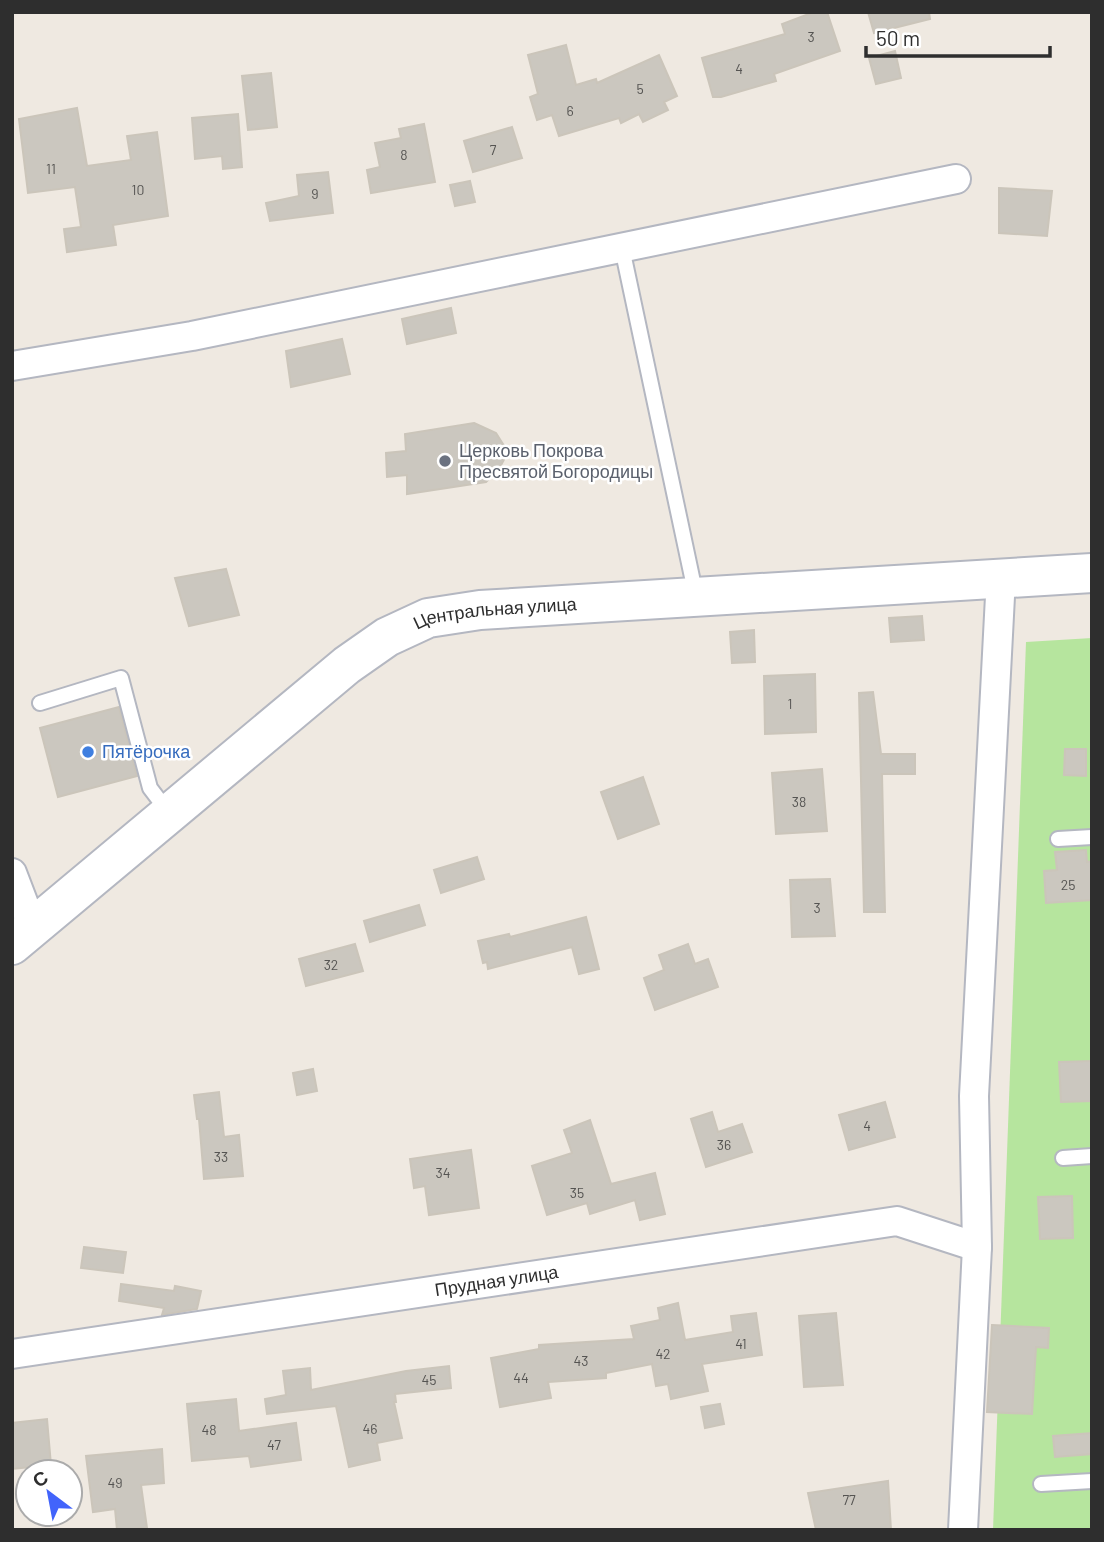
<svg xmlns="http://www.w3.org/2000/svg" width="1104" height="1542" viewBox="0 0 1104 1542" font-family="Barlow,sans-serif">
	<rect width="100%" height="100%" fill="#efe9e1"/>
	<!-- green -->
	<polygon fill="#b6e59e" points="1092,638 1092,1530 993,1530 1026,642"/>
	<!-- building -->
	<g fill="#cbc7bf" stroke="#cbc5ba" stroke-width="2">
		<polygon points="814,12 827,12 840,51 774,74 776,81 721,97 713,97 702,58 785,34 782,24"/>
		<polygon points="868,12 929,12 930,19 874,33"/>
		<polygon points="566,45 576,85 596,79 597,83 659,55 677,96 664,102 668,110 643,122 639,114 621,123 619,118 559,136 552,115 537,120 530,97 538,94 528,55"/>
		<polygon points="895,51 901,78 876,84 869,58"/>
		<polygon points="271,73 277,127 248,130 242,76"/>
		<polygon points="77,108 87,166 131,160 127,136 157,132 168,216 113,225 116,245 67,252 64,229 81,227 75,187 28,193 19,119"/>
		<polygon points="238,114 242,167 223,169 222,156 195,159 192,118"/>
		<polygon points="424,124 435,182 371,193 367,170 380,167 375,143 401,138 399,129"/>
		<polygon points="512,127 522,158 473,172 464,141"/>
		<polygon points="328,172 333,213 270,221 266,203 299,196 297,175"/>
		<polygon points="470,181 475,202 455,206 450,185"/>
		<polygon points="999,188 1052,191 1047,236 999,233"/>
		<polygon points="451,308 456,333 407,344 402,319"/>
		<polygon points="342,339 350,374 291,387 286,351"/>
		<polygon points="474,423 496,433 508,452 499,469 486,482 407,494 407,475 387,477 386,453 406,451 405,434"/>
		<polygon points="226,569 239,615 189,626 175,578"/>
		<polygon points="922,616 924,640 891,642 889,618"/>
		<polygon points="754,630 755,662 732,663 730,632"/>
		<polygon points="815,674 816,732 765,734 764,676"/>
		<polygon points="873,692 881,754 915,754 915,774 882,774 885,912 864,912 859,693"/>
		<polygon points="119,707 137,776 58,797 40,728"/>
		<polygon points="1065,749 1086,749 1086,776 1064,775"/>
		<polygon points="822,769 827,831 776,834 772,773"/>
		<polygon points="643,777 659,824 618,839 601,792"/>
		<polygon points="1086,850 1087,862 1092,861 1092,900 1046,903 1044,871 1057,870 1055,852"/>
		<polygon points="477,857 484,879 441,893 434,870"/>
		<polygon points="830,879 835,936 792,937 790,880"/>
		<polygon points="419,905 425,925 370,942 364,921"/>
		<polygon points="586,917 599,969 579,974 572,947 488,969 487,962 483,963 478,941 509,934 510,937"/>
		<polygon points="355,944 363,971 306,986 299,959"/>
		<polygon points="688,944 695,964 708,959 718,987 655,1010 644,978 664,970 659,955"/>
		<polygon points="1092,1061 1092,1101 1061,1102 1059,1062"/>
		<polygon points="313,1069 317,1091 297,1095 293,1073"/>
		<polygon points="219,1092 224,1137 239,1135 243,1176 204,1179 199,1119 197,1119 194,1095"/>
		<polygon points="885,1102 895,1137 849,1150 839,1115"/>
		<polygon points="712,1112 718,1132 742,1124 752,1152 706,1167 691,1119"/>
		<polygon points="590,1120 611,1184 655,1173 665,1214 640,1220 635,1200 590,1214 587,1203 547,1215 532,1166 572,1153 564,1130"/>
		<polygon points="471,1150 479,1208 429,1215 425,1186 414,1188 410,1159"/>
		<polygon points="1072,1196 1073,1238 1040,1239 1038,1197"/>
		<polygon points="84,1247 126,1252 123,1273 81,1268"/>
		<polygon points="121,1284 174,1291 175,1286 201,1291 197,1309 162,1315 164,1308 119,1301"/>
		<polygon points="678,1303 685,1340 733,1332 731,1316 756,1313 762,1355 702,1364 708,1391 671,1399 668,1384 656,1386 652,1364 606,1373 606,1378 548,1382 551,1398 500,1407 491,1358 539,1349 539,1345 634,1339 631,1326 660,1320 658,1308"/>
		<polygon points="836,1313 843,1385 804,1387 799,1316"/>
		<polygon points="992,1325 1049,1328 1048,1348 1036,1347 1032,1414 987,1412"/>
		<polygon points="449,1366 451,1388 395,1394 396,1402 394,1402 402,1438 377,1443 380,1460 349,1467 336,1406 267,1414 265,1399 286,1395 283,1371 310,1368 311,1390 406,1371"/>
		<polygon points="236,1399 239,1431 296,1423 301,1460 251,1467 249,1456 192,1461 187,1404"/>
		<polygon points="720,1404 724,1424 705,1428 701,1407"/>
		<polygon points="47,1419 51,1465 12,1469 12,1423"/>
		<polygon points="1092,1433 1092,1454 1055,1457 1053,1436"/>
		<polygon points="162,1449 164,1483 141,1485 147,1528 117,1530 115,1509 93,1512 86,1456"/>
		<polygon points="888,1481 891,1530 816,1530 808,1493"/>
	</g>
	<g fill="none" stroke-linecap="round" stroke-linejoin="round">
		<defs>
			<g id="lane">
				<polyline points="622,248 696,596"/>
				<polyline points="40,703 121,678 150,788 169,813"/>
				<polyline points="1058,839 1092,837"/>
				<polyline points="1063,1158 1092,1156"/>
				<polyline points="1041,1484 1092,1481"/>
			</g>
			<g id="street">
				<polyline points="12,366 192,336 956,179"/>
				<polyline points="12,873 33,928"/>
				<path id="s1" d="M 12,1354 L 897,1221 L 977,1247"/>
				<polyline points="963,1530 977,1247 974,1096 1001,577"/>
			</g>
			<g id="secondary">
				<path id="s2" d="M 12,945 L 347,665 L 387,637 L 428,618 L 480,610 L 1092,573"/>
			</g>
		</defs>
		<!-- lane casing -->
		<use href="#lane" stroke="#b4b7c1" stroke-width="18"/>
		<!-- street casing -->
		<use href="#street" stroke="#b4b7c1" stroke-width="32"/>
		<!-- secondary casing -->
		<use href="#secondary" stroke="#b4b7c1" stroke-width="42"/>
		<!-- lane -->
		<use href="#lane" stroke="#fff" stroke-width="14"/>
		<!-- street -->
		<use href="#street" stroke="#fff" stroke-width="28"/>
		<!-- secondary -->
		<use href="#secondary" stroke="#fff" stroke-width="38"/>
	</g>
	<!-- markers -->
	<circle fill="#6b7280" stroke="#fff" stroke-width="2.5" cx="445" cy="461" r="7"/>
	<circle fill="#3f7fe0" stroke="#fff" stroke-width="2.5" cx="88" cy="752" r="7"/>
	<g text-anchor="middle" stroke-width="5" stroke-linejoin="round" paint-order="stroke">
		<!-- number labels -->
		<g font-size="14" fill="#555452">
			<text x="811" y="42">3</text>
			<text x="739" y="74">4</text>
			<text x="640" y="94">5</text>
			<text x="570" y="116">6</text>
			<text x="493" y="155">7</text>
			<text x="404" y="160">8</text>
			<text x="51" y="174">11</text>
			<text x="138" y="195">10</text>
			<text x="315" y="199">9</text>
			<text x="790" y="709">1</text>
			<text x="799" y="807">38</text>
			<text x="1068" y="890">25</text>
			<text x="817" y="913">3</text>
			<text x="331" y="970">32</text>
			<text x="867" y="1131">4</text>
			<text x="724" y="1150">36</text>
			<text x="221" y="1162">33</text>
			<text x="443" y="1178">34</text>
			<text x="577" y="1198">35</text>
			<text x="741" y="1349">41</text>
			<text x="663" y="1359">42</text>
			<text x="581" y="1366">43</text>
			<text x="521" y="1383">44</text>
			<text x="429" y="1385">45</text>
			<text x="370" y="1434">46</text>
			<text x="209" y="1435">48</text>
			<text x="274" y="1450">47</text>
			<text x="115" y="1488">49</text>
			<text x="849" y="1505">77</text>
		</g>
		<!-- worship labels -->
		<g font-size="18" fill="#5b616d" stroke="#fff" text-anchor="start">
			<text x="459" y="457">Церковь Покрова<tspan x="459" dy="21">Пресвятой Богородицы</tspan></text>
		</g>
		<!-- street labels -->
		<g font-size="18" fill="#2e2e2e" stroke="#fff">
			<text dy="6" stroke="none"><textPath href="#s2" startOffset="598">Центральная улица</textPath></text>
			<text dy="6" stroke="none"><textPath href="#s1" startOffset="490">Прудная улица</textPath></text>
		</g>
		<!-- shop labels -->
		<g font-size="18" fill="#366cbe" stroke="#fff" text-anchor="start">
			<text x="102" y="758">Пятёрочка</text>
		</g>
	</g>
	<!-- border -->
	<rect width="1104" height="1542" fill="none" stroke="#2e2e2e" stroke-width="28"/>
	<!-- north arrow -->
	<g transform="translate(49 1493) rotate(328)"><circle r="33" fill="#ffffff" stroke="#ababab" stroke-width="2"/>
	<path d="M0-5L12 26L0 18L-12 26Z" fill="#4264fb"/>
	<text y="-10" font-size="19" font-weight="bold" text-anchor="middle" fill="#2e2e2e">С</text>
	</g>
	<!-- scale -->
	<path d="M866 46v10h184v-10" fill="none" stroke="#2e2e2e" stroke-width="3.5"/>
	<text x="876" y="46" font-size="21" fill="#2e2e2e" stroke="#ffffff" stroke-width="5" paint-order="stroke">50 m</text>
</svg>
